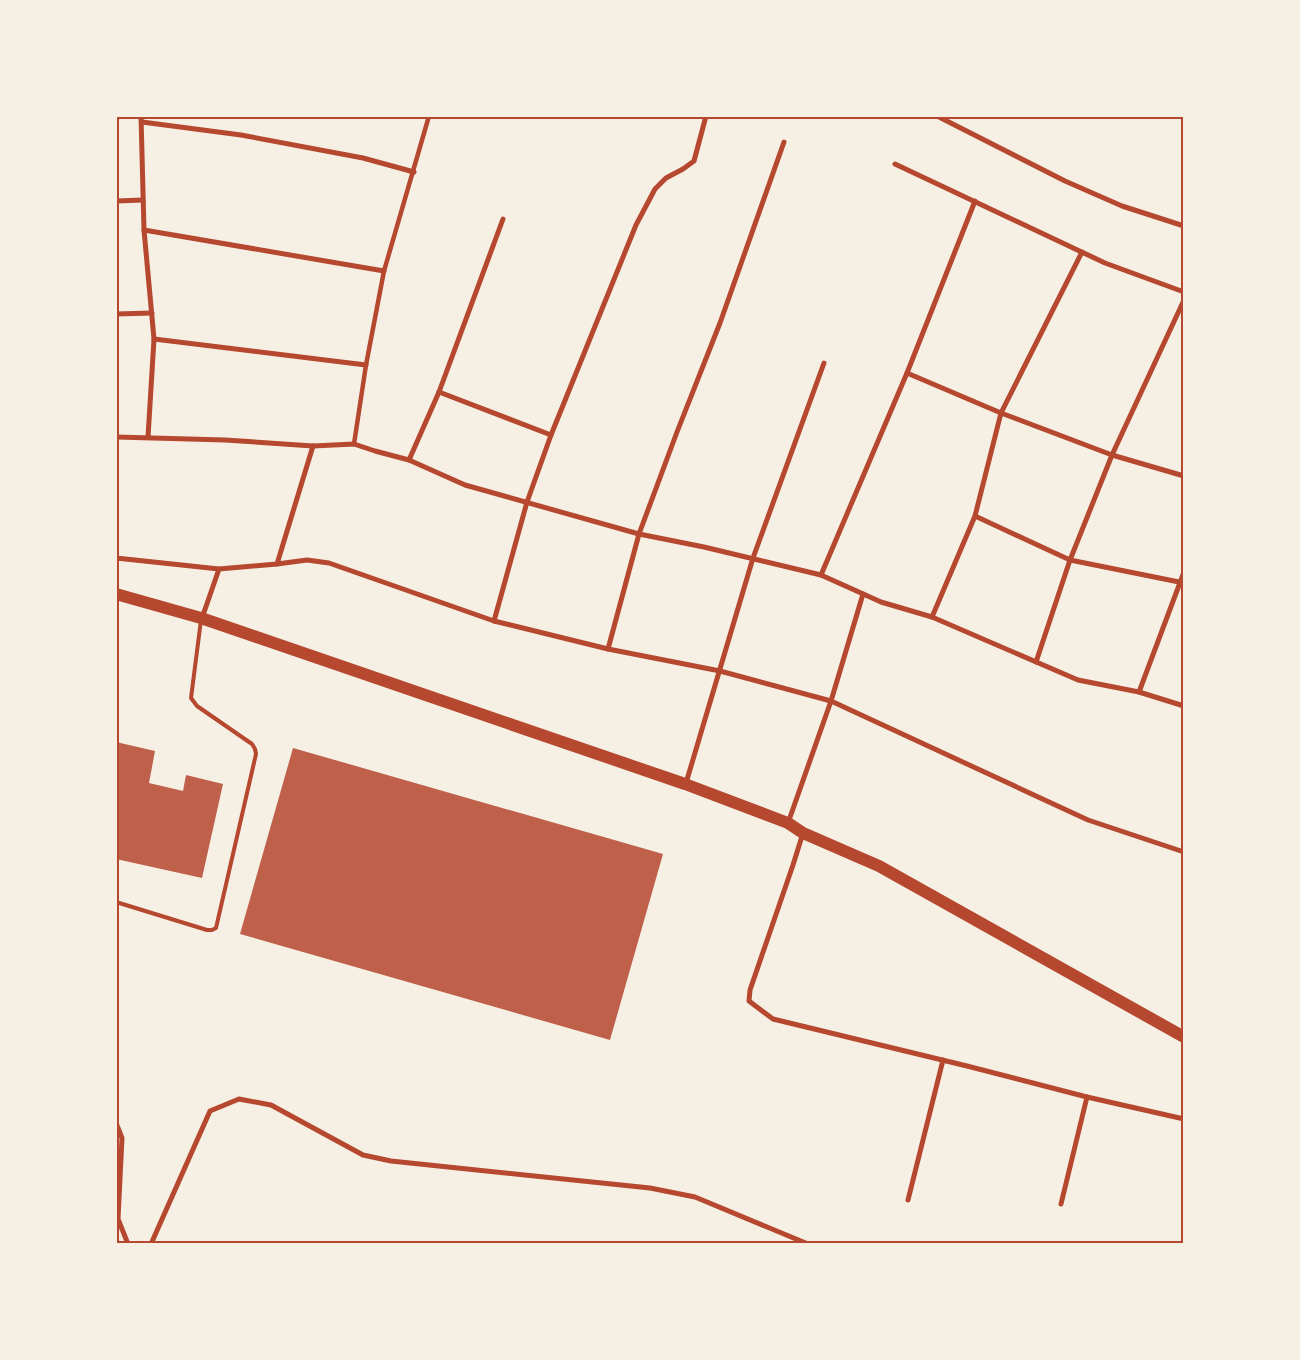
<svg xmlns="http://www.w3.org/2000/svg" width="1300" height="1360" viewBox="0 0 1300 1360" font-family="'Alegreya Sans',sans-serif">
	<rect width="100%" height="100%" fill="#f6efe4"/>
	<!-- building -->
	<g fill="#bf614a">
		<polygon points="116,742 155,751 149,783 183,791 186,775 223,784 202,878 116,859"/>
		<polygon points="293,748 663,854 610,1040 240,934"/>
	</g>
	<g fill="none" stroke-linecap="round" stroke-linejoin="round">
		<!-- service -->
		<polyline stroke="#b5482f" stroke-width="4" points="116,902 207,930 212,930 216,928 256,754 255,749 252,744 197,706 191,698 201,620"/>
		<!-- pedestrian -->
		<polyline stroke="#b5482f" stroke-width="4.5" points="354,444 366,365 384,271 429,116"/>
		<!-- minor -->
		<g stroke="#b5482f" stroke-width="5">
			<polyline points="141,116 144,230 154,339 148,437"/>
			<polyline points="937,116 1065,181 1122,206 1184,226"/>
			<polyline points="142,122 241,135 363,158 414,172"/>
			<polyline points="1184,139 1184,146"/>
			<polyline points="895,164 1105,263 1184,292"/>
			<polyline points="116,201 143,200"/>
			<polyline points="144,230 384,271"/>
			<polyline points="116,314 152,313"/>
			<polyline points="154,339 366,365"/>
			<polyline points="907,373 1001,413 1112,455 1184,476"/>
			<polyline points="439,392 551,435"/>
			<polyline points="116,437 225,440 313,446 354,444 375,451 409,460 465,485 639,534 704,547 821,575 881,602 932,617 1078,680 1139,692 1184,706"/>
			<polyline points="409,460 439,392 503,219"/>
			<polyline points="975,516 1070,560 1184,583"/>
			<polyline points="116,558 219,569 277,564 307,560 329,563 494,621 608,649 720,671 831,701 1088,820 1184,852"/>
			<polyline points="277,564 313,446"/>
			<polyline points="821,575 907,373 975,201"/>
			<polyline points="932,617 975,516 1001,413 1082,252"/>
			<polyline points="202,618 219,569"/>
			<polyline points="494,621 527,502 551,435 636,225 655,189 666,178 683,169 694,161 706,116"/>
			<polyline points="608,649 639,534 677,432 720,323 784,142"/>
			<polyline points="1036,662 1070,560 1112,455 1184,300"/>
			<polyline points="1139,692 1184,572"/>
			<polyline points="686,783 753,558 824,363"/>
			<polyline points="788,823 831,701 863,594"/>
			<polyline points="803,833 793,865 750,990 749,1001 773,1019 967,1066 1087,1097 1184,1119"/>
			<polyline points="116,1123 122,1138 118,1219 128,1244"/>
			<polyline points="908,1200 943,1060"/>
			<polyline points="1061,1204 1087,1097"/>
			<polyline points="151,1244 210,1111 239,1099 271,1105 363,1155 391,1161 650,1188 695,1197 808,1244"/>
		</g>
		<!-- primary -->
		<polyline stroke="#b5482f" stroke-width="12" points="116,594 201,618 685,784 788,823 803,833 879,866 1184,1037"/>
	</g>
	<!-- border -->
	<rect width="1300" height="1360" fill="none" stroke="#f6efe4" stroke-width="235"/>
	<rect x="118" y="118" width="1064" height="1124" fill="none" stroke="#b5482f" stroke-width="2"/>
</svg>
